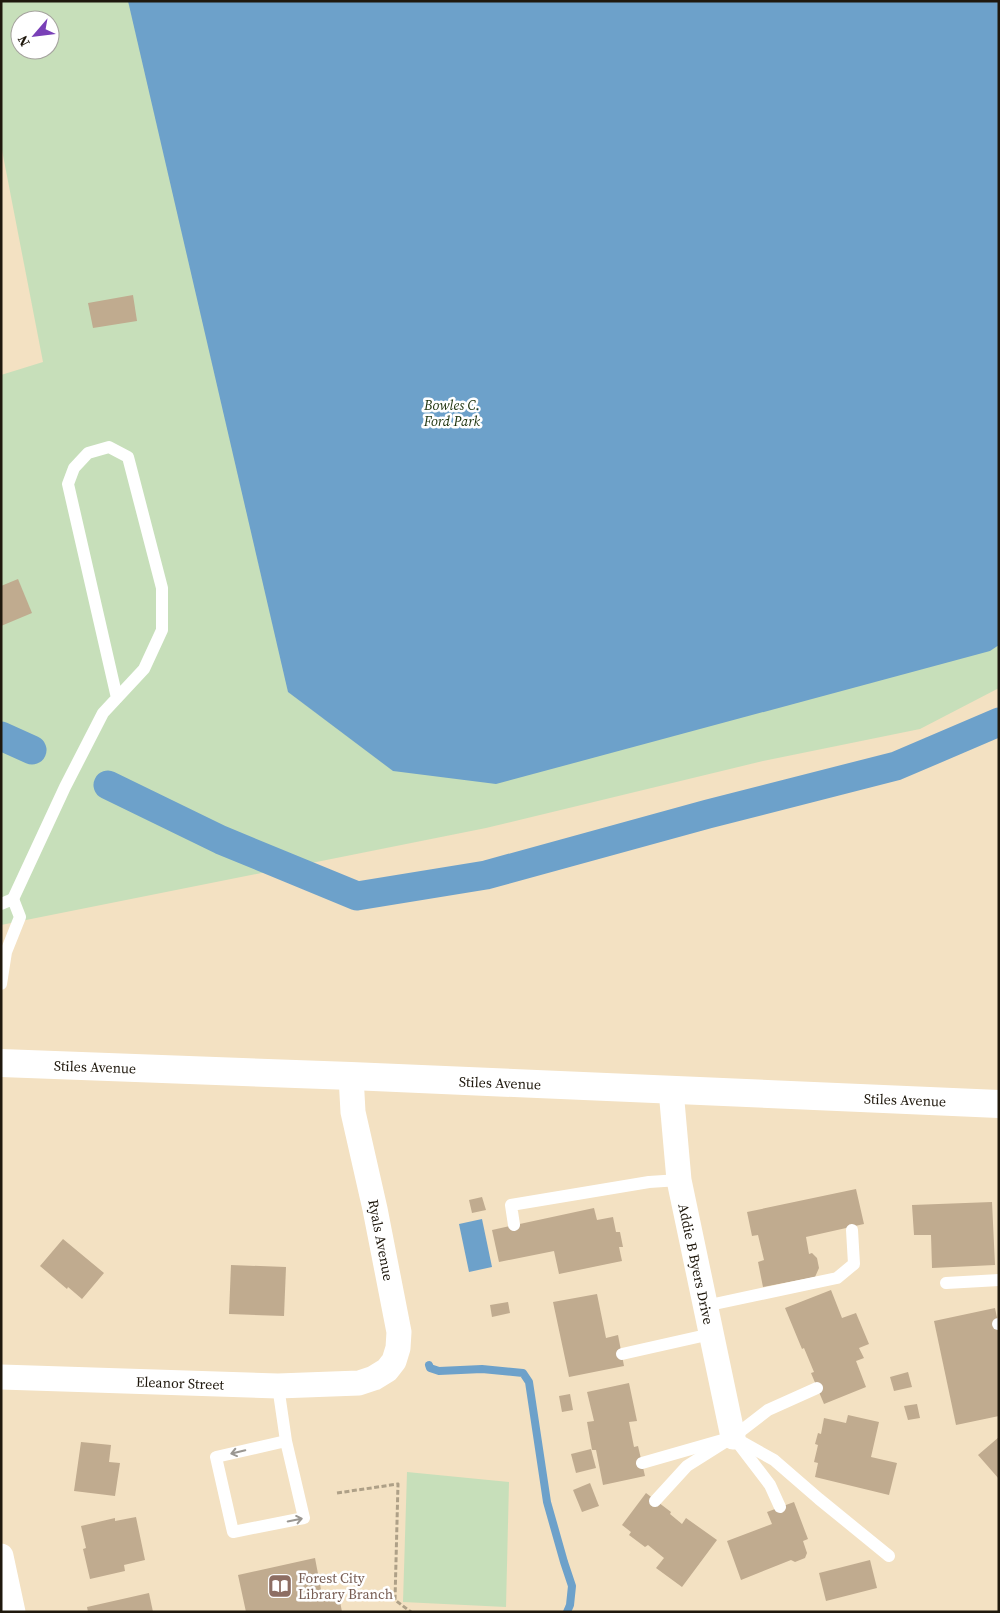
<svg xmlns="http://www.w3.org/2000/svg" width="1000" height="1613" viewBox="0 0 1000 1613" font-family="'Source Serif 4',serif">
	<rect width="100%" height="100%" fill="#f3e1c2"/>
	<!-- green -->
	<g fill="#c7dfba" fill-rule="evenodd">
		<path d="M 1,1 L 999,1 L 999,688 L 920,729 L 763,761 L 486,828 L 1,925 L 1,375 L 43,362 L 1,145 ZM 20,20 L 50,20 L 50,50 L 20,50 Z"/>
		<polygon points="407,1472 509,1482 506,1607 403,1602"/>
	</g>
	<!-- water -->
	<g fill="#6da1ca">
		<polygon points="128,1 999,1 999,645 990,651 496,784 393,771 288,692"/>
		<polygon points="482,1219 492,1267 469,1272 459,1224"/>
	</g>
	<g fill="none" stroke-linecap="round" stroke-linejoin="round">
		<!-- stream -->
		<polyline stroke="#6da1ca" stroke-width="8" points="429,1365 430,1368 439,1371 482,1369 523,1373 529,1382 547,1502 564,1562 572,1586 570,1605 567,1612"/>
		<!-- canal -->
		<g stroke="#6da1ca" stroke-width="29">
			<polyline points="1,736 32,750"/>
			<polyline points="108,785 221,840 357,896 486,875 708,814 896,766 999,722"/>
		</g>
	</g>
	<!-- building -->
	<g fill="#c0ab8f">
		<polygon points="133,295 137,321 93,328 88,303"/>
		<polygon points="18,579 32,613 1,626 1,586"/>
		<polygon points="856,1189 864,1224 806,1237 809,1254 812,1253 817,1258 819,1268 815,1277 763,1287 758,1262 764,1260 758,1235 752,1236 747,1212"/>
		<polygon points="482,1197 486,1210 472,1213 469,1200"/>
		<polygon points="992,1202 995,1265 932,1268 931,1235 914,1235 912,1205"/>
		<polygon points="594,1208 597,1220 613,1217 616,1232 620,1232 623,1247 619,1247 622,1261 559,1274 554,1251 499,1262 492,1230"/>
		<polygon points="63,1239 104,1273 82,1299 68,1287 67,1289 40,1266"/>
		<polygon points="231,1265 286,1267 284,1316 229,1314"/>
		<polygon points="831,1290 842,1318 856,1313 869,1344 859,1348 864,1358 856,1361 866,1387 824,1404 811,1373 814,1372 804,1348 802,1349 785,1308"/>
		<polygon points="597,1294 606,1338 618,1335 624,1366 569,1377 553,1302"/>
		<polygon points="508,1302 510,1313 492,1317 490,1305"/>
		<polygon points="995,1308 999,1328 999,1416 956,1425 934,1321"/>
		<polygon points="908,1372 912,1387 894,1391 890,1377"/>
		<polygon points="629,1383 637,1421 629,1422 634,1447 638,1446 645,1476 603,1485 596,1450 592,1450 587,1422 594,1421 587,1392"/>
		<polygon points="570,1394 573,1410 562,1412 559,1396"/>
		<polygon points="917,1404 920,1418 908,1420 904,1406"/>
		<polygon points="848,1415 879,1422 871,1457 897,1463 889,1495 815,1477 818,1463 814,1462 818,1445 815,1444 818,1433 821,1434 824,1418 846,1423"/>
		<polygon points="999,1437 999,1479 978,1455"/>
		<polygon points="81,1442 111,1445 109,1462 120,1463 115,1496 74,1491"/>
		<polygon points="591,1449 596,1468 576,1473 571,1454"/>
		<polygon points="590,1483 599,1506 582,1512 573,1490"/>
		<polygon points="646,1493 671,1512 670,1514 682,1524 686,1518 717,1540 682,1587 656,1568 664,1558 648,1545 645,1547 629,1535 631,1532 622,1525"/>
		<polygon points="794,1502 808,1539 803,1541 807,1553 805,1558 795,1562 791,1560 741,1580 727,1541 772,1524 767,1512"/>
		<polygon points="136,1517 145,1560 124,1565 125,1571 90,1579 83,1549 86,1548 81,1526 115,1518 115,1521"/>
		<polygon points="315,1558 323,1600 339,1596 342,1612 246,1612 238,1575"/>
		<polygon points="870,1560 877,1588 826,1601 819,1573"/>
		<polygon points="149,1593 153,1612 88,1612 87,1607"/>
	</g>
	<g fill="none" stroke-linecap="round" stroke-linejoin="round">
		<!-- path -->
		<polyline stroke="#aea087" stroke-width="3" stroke-dasharray="5 2.5" stroke-linecap="butt" points="337,1493 398,1484 395,1600 411,1612"/>
		<!-- service -->
		<g stroke="#fff" stroke-width="12">
			<polyline points="13,899 65,787 103,713 144,669 162,630 162,588 128,457 109,447 88,453 74,468 68,484 117,698"/>
			<polyline points="1,904 13,899 20,917 6,952 1,984"/>
			<polyline points="514,1225 511,1205 649,1182 679,1180"/>
			<polyline points="946,1283 999,1280"/>
			<polyline points="705,1306 837,1278 854,1264 852,1230"/>
			<polyline points="998,1324 999,1324"/>
			<polyline points="622,1354 711,1334"/>
			<polyline points="278,1386 286,1441 304,1518 233,1532 216,1457 286,1441"/>
			<polyline points="738,1443 770,1485 780,1507"/>
			<polyline points="642,1463 733,1437 774,1460 819,1499 889,1556"/>
			<polyline points="655,1501 687,1466 733,1437 768,1410 817,1388"/>
		</g>
		<!-- minor -->
		<g stroke="#fff" stroke-width="25">
			<polyline points="671,1090 679,1180 733,1437"/>
			<polyline points="1,1377 278,1386 359,1383 374,1378 387,1370 394,1361 398,1348 399,1332 375,1209 353,1112 351,1076"/>
			<polyline points="1,1556 13,1612"/>
		</g>
		<!-- tertiary -->
		<polyline stroke="#fff" stroke-width="28" points="1,1063 351,1076 999,1104"/>
	</g>
	<!-- one-way arrows -->
	<defs><path id="oneway-shaft" d="M-6 0H5M1.5-3L5.5 0L1.5 3" fill="none" stroke-width="1.6" stroke-linecap="round" stroke-linejoin="round" transform="scale(1.25)"/></defs>
	<g stroke="#9a9792">
		<use href="#oneway-shaft" transform="translate(238 1452) rotate(167)"/>
		<use href="#oneway-shaft" transform="translate(295 1520) rotate(-11)"/>
	</g>
	<!-- icons -->
	<defs>
		<symbol id="library-square" viewBox="-11 -11 22 22"><rect x="-9" y="-9" width="18" height="18" rx="4" fill="#8d6e63" stroke="#fff"/><path d="M-6-4Q-3-5.5-.7-3.5V5Q-3 3-6 4ZM6-4Q3-5.5 .7-3.5V5Q3 3 6 4Z" fill="#fff"/></symbol>
	</defs>
	<g fill-rule="evenodd">
		<use href="#library-square" x="266" y="1572" width="28" height="28"/>
	</g>
	<g text-anchor="middle" stroke-width="5" stroke-linejoin="round" paint-order="stroke">
		<!-- park labels -->
		<g font-size="14" font-style="italic" fill="#1b310b" stroke="#fff">
			<text x="452" y="410">Bowles C.<tspan x="452" dy="16">Ford Park</tspan></text>
		</g>
		<!-- street labels -->
		<g font-size="14" fill="#1f180d" stroke="#fff">
			<text transform="translate(95 1067) rotate(2)" y="5">Stiles Avenue</text>
			<text transform="translate(500 1083) rotate(2)" y="5">Stiles Avenue</text>
			<text transform="translate(905 1100) rotate(2)" y="5">Stiles Avenue</text>
			<text transform="translate(381 1240) rotate(79)" y="5">Ryals Avenue</text>
			<text transform="translate(696 1264) rotate(78)" y="5">Addie B Byers Drive</text>
			<text transform="translate(180 1383) rotate(2)" y="5">Eleanor Street</text>
		</g>
		<!-- education labels -->
		<g font-size="14" fill="#785e54" stroke="#fff" text-anchor="start">
			<text x="298" y="1583">Forest City<tspan x="298" dy="16">Library Branch</tspan></text>
		</g>
	</g>
	<!-- border -->
	<rect width="1000" height="1613" fill="none" stroke="#1f180d" stroke-width="5"/>
	<!-- north arrow -->
	<g transform="translate(35 35) rotate(242)"><circle r="24" fill="#ffffff" stroke="#a5a39e"/>
	<path d="M0-4L9 19L0 12L-9 19Z" fill="#7940b7"/>
	<text y="-8" font-size="14" font-weight="bold" text-anchor="middle" fill="#1f180d">N</text>
	</g>
</svg>
